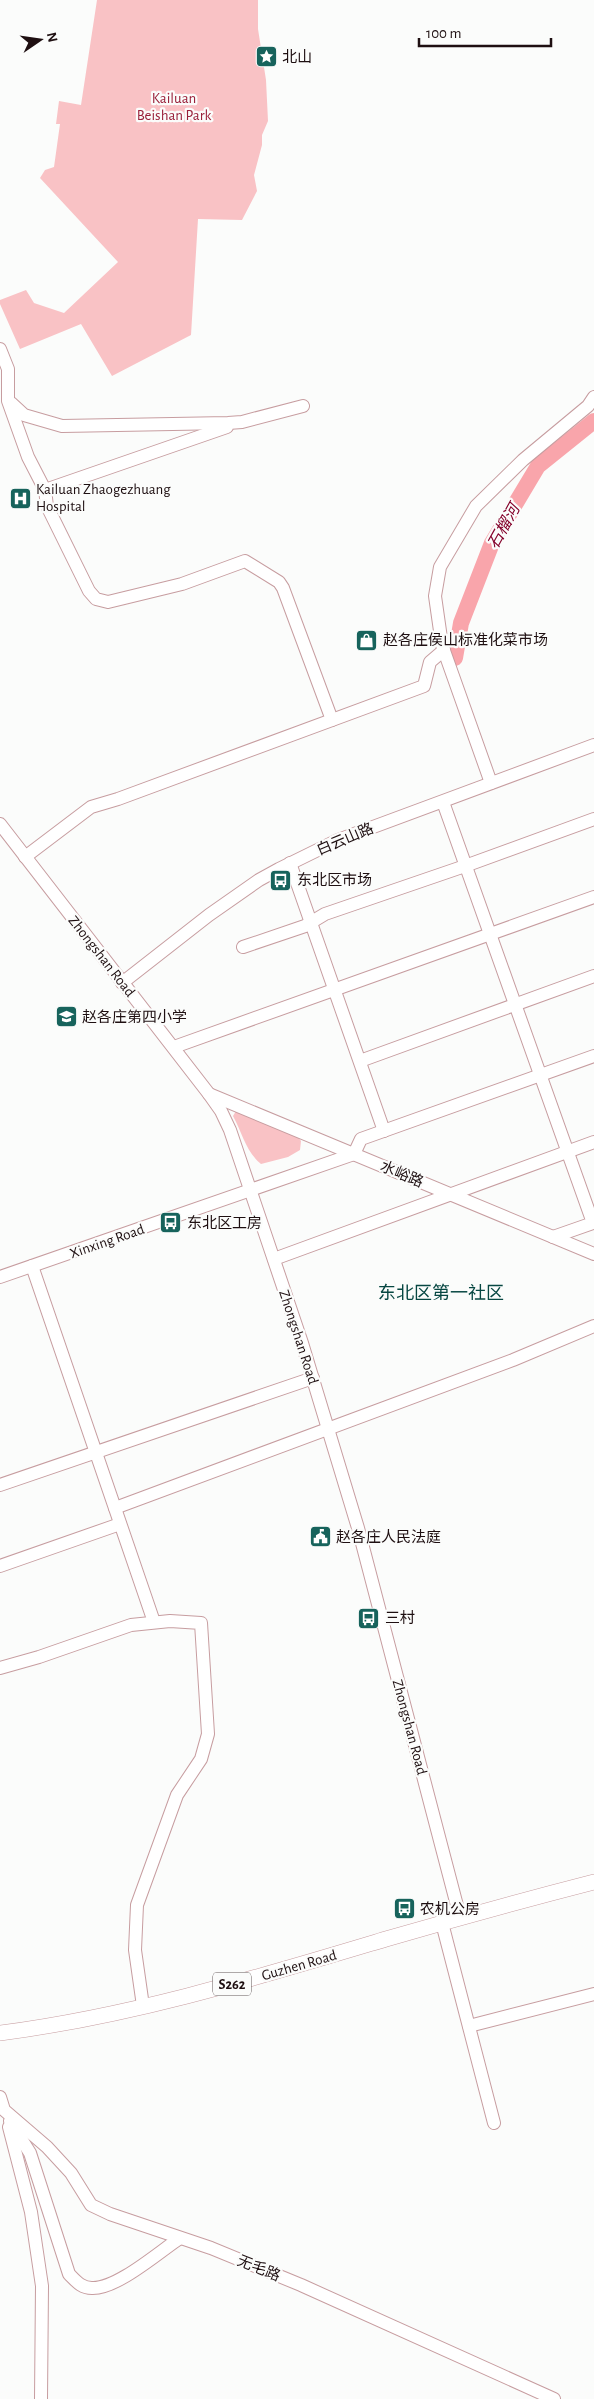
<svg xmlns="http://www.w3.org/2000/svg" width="594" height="2399" viewBox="0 0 594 2399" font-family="'Alegreya Sans','Noto Sans SC',sans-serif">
	<rect width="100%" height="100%" fill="#fbfcfb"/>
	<!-- green -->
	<g fill="#f9c2c5">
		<polygon points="97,0 258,0 258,29 266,80 268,121 262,135 262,145 254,175 257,191 242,220 198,219 191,335 112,376 81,324 20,349 0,304 0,300 26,290 34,303 64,313 118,262 40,178 45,170 54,167 60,124 56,124 59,101 81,105"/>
		<path d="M 236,1111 L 298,1137 L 301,1141 L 300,1150 L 288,1157 L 261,1164 C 246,1152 242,1132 233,1116 Z"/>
	</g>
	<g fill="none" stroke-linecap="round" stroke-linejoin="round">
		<!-- river -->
		<polyline stroke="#f9a5ab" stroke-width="16" points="455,658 461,623 492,543 538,466 594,421"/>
		<defs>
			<g id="minor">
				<polyline points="0,349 8,369 8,401 28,457 45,490 47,506 89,591 96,599 108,602 182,584 245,561 279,582 283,588 332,720"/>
				<polyline points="11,403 24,415 62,426 228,423 242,422 303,406"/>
				<polyline points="45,490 227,427"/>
				<polyline points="491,783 442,645 435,596 440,567 476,506 523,460 588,406 594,397"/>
				<polyline points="443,802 593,1223 553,1237"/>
				<polyline points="0,824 209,1094 221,1111 230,1130 302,1343 358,1528 460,1917"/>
				<polyline points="25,857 91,807 118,799 424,686 430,662 444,650"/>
				<polyline points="290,863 384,1131"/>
				<polyline points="243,947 305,926 325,914 465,866 594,819"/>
				<polyline points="122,983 209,915 259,880 279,869 338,840 594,745"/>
				<polyline points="174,1047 594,897"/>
				<polyline points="360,1061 594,976"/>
				<polyline points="209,1094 594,1254"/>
				<polyline points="354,1154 361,1139 594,1056"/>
				<polyline points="274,1259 594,1142"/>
				<polyline points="32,1266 154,1622"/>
				<polyline points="0,1277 354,1154"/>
				<polyline points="0,1485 313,1378"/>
				<polyline points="115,1508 513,1360 594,1326"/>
				<polyline points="0,1566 120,1524"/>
				<polyline points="0,1668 39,1657 131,1625 170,1621 201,1623 208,1734 201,1759 177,1795 137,1905 135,1950 143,2006"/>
				<polyline points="442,1923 494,2123"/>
				<polyline points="469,2026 594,1994"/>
				<polyline points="0,2097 4,2110 47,2147 71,2173 91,2205 110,2214 211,2248 301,2285 554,2399"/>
				<path d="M 10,2121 L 30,2153 L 69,2274 C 76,2281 81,2288 92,2288 C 117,2289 159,2252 180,2238"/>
				<polyline points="9,2127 31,2212 42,2286 41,2399"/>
			</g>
			<path id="major" d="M 0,2033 C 132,2016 259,1977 386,1939 C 455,1919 524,1900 594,1882"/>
		</defs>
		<!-- minor casing -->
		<use href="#minor" stroke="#c79da0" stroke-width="14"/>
		<!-- major casing -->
		<use href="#major" stroke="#c79da0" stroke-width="16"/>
		<!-- minor -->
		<use href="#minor" stroke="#fff" stroke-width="12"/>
		<!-- major -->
		<use href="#major" stroke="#fff" stroke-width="15"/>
	</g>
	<!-- icons -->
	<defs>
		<symbol id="sight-square" viewBox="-11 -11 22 22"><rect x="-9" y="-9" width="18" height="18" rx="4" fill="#17635c" stroke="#fbfcfb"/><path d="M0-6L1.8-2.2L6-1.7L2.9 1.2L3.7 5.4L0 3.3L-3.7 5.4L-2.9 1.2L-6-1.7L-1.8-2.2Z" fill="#fff"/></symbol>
		<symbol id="hospital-square" viewBox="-11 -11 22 22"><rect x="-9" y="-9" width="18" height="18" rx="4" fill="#17635c" stroke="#fbfcfb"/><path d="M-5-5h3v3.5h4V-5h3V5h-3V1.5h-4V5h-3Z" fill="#fff"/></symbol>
		<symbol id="shop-square" viewBox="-11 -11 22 22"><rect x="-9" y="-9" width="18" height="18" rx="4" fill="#17635c" stroke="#fbfcfb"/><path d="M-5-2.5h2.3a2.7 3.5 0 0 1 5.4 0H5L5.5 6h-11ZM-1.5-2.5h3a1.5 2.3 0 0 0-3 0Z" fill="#fff"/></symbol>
		<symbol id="bus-square" viewBox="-11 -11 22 22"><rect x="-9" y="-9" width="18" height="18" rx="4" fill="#17635c" stroke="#fbfcfb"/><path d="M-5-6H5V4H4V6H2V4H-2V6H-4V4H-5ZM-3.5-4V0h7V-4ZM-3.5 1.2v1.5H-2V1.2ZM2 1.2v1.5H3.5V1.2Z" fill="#fff"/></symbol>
		<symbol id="school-square" viewBox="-11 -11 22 22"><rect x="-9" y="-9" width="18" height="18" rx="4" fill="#17635c" stroke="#fbfcfb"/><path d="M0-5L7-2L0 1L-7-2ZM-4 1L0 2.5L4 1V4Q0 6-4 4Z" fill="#fff"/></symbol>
		<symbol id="civic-square" viewBox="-11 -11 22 22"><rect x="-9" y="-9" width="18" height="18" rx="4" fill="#17635c" stroke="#fbfcfb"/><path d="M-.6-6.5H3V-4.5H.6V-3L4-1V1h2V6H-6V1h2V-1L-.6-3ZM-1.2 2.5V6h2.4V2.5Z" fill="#fff"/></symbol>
	</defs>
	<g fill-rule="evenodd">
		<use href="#sight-square" x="254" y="44" width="25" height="25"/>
		<use href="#hospital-square" x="8" y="486" width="25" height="25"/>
		<use href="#shop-square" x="354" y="628" width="25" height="25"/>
		<use href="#bus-square" x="268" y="868" width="25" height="25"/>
		<use href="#school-square" x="54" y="1004" width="25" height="25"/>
		<use href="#bus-square" x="158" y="1210" width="25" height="25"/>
		<use href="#civic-square" x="308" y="1524" width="25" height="25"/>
		<use href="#bus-square" x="356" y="1606" width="25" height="25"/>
		<use href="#bus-square" x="392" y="1896" width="25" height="25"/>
	</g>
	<g text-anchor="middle" stroke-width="4.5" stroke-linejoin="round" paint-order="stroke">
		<!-- shield labels -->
		<rect fill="#fbfcfb" stroke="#605657" stroke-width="1" x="213" y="1972.5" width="38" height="23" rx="4"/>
		<g font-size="14" font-weight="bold" fill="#1e0f11">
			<text x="232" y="1989">S262</text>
		</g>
		<!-- poi labels -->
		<g font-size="15" fill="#1e0f11" stroke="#fbfcfb" text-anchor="start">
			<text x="282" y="62">北山</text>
			<text x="36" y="494">Kailuan Zhaogezhuang<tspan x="36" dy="17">Hospital</tspan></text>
			<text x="383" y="645">赵各庄侯山标准化菜市场</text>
			<text x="297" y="885">东北区市场</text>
			<text x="82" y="1022">赵各庄第四小学</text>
			<text x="187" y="1228">东北区工房</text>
			<text x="336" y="1542">赵各庄人民法庭</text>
			<text x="385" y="1623">三村</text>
			<text x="420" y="1914">农机公房</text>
		</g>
		<!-- park labels -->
		<g font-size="15" fill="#99203a" stroke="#fbfcfb">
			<text x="174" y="103">Kailuan<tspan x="174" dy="17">Beishan Park</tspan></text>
		</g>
		<!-- street labels -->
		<g font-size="15" fill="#1e0f11" stroke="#fbfcfb">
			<text transform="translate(345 839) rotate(-23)" y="5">白云山路</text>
			<text transform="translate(102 956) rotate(52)" y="5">Zhongshan Road</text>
			<text transform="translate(402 1174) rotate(23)" y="5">水峪路</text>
			<text transform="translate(107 1241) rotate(-19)" y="5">Xinxing Road</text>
			<text transform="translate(299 1337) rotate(72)" y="5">Zhongshan Road</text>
			<text transform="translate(410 1727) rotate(75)" y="5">Zhongshan Road</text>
			<text transform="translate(299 1965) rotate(-16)" y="5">Guzhen Road</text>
			<text transform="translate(259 2268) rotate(22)" y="5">无毛路</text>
		</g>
		<!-- water labels -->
		<g font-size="16" font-style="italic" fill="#84002a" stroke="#fbfcfb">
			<text transform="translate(503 526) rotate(-61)" y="6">石榴河</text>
		</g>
		<!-- quarter labels -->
		<g font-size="18" fill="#074742" stroke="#fbfcfb">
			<text x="441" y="1299">东北区第一社区</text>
		</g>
	</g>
	<!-- north arrow -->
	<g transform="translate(40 40) rotate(77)" stroke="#fbfcfb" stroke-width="4" paint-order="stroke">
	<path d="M0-4L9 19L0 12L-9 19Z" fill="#1e0f11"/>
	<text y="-8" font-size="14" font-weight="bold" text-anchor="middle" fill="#1e0f11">N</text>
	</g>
	<!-- scale -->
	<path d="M419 38v8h132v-8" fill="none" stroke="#1e0f11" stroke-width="2.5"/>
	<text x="426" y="38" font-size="15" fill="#1e0f11" stroke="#fbfcfb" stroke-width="4" paint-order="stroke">100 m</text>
</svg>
